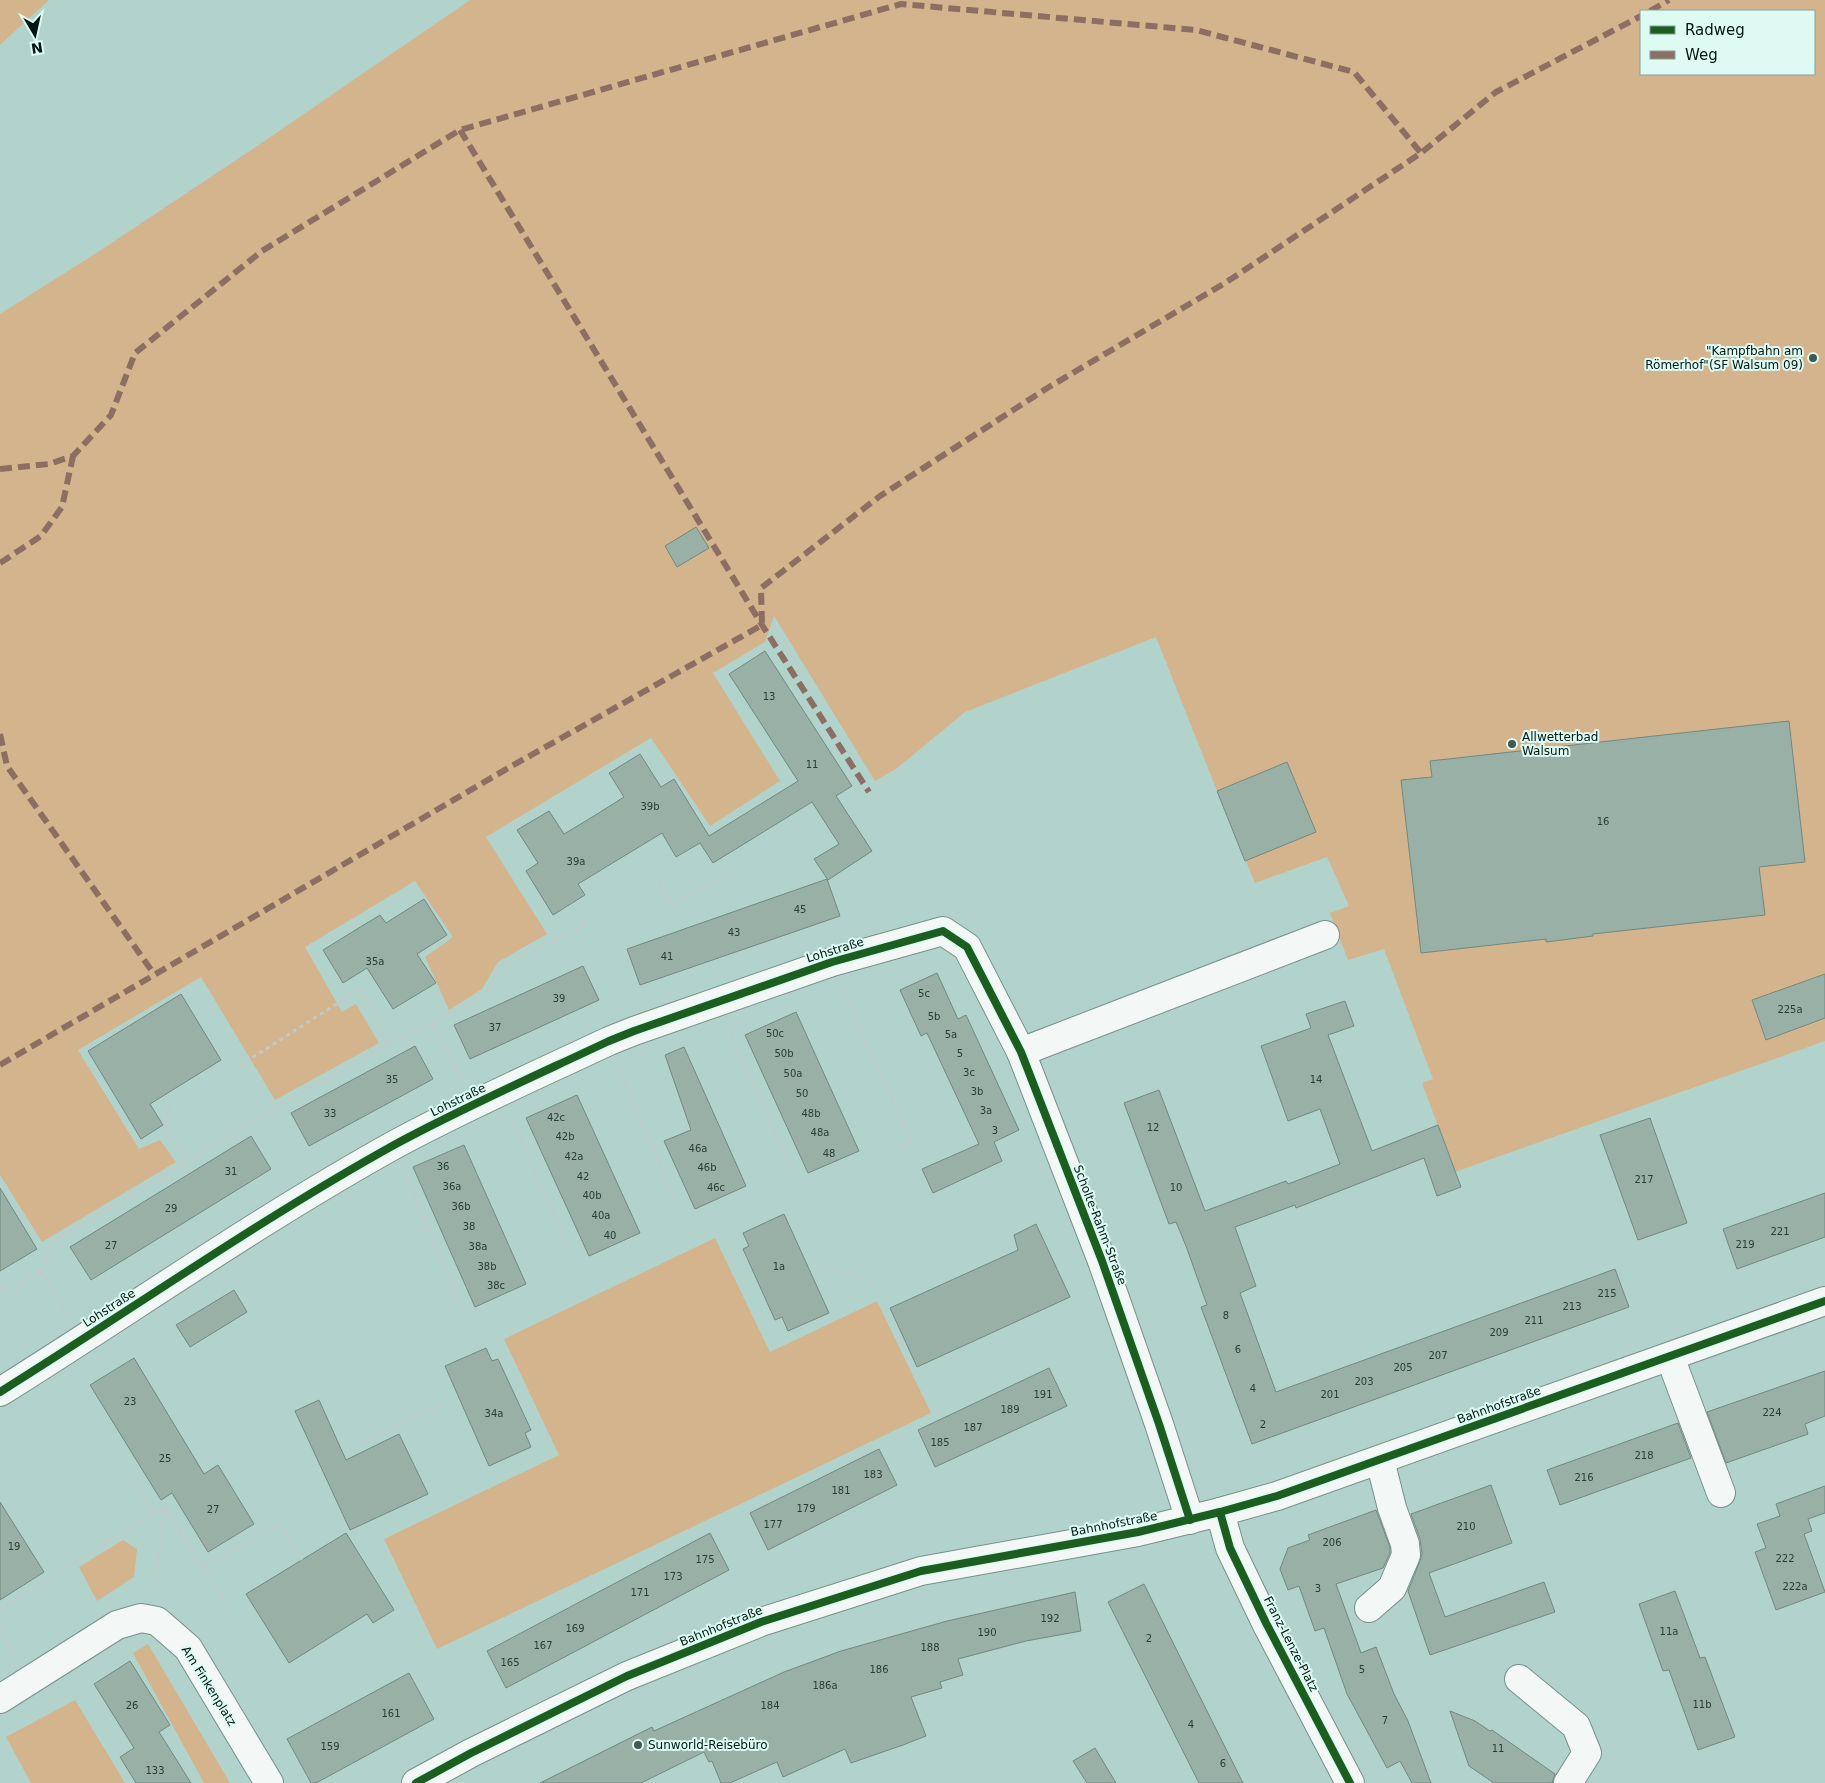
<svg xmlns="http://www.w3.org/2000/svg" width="1825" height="1783" viewBox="0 0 1825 1783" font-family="'DejaVu Sans',sans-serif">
	<rect width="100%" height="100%" fill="#b2d3cb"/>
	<!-- green -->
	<g fill="#d4b48c" fill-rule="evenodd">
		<polygon points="0,0 49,0 0,45"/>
		<path d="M 470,0 L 1825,0 L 1825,1041 L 1455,1172 L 1422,1083 L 1433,1079 L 1384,949 L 1348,960 L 1330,913 L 1349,906 L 1327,857 L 1255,883 L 1217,791 L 1156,637 L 965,712 L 896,769 L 875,781 L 774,616 L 765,642 L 713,673 L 780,781 L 710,826 L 651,738 L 486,837 L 547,934 L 498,962 L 482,989 L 449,1010 L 425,957 L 453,937 L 415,881 L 305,947 L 342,1012 L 356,1004 L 379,1043 L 275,1100 L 201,977 L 78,1050 L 139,1149 L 160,1140 L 176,1162 L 42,1242 L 0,1175 L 0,314 L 98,252 L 266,140 ZM 1641,11 L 1814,11 L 1814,74 L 1641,74 Z"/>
		<polygon points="715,1238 770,1352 877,1301 931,1413 437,1649 384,1539 559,1455 504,1339"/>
		<polygon points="123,1540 137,1549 134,1577 97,1601 79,1567"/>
		<polygon points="148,1644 230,1783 204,1783 133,1653"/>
		<polygon points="75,1700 125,1783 31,1783 6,1737"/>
	</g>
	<!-- building -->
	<g fill="#99b0a7" stroke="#718980">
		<polygon points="696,527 709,548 677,567 665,546"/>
		<polygon points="765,651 852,786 836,796 872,851 828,880 814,859 839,844 812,802 713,863 700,843 676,857 662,833 578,884 585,895 553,915 526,871 538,863 517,830 549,811 564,834 594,816 624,797 609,773 640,754 661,787 674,779 709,836 798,781 729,674"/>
		<polygon points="1789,721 1805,862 1759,867 1765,915 1593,934 1593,936 1546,942 1546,939 1421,953 1401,780 1432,777 1430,761"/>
		<polygon points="1287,762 1316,832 1245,861 1217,791"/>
		<polygon points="827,879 840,916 640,985 627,949"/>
		<polygon points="424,899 447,935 417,954 436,983 393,1009 367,968 343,983 323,950 380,915 386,923"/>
		<polygon points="583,966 599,1000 470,1059 454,1025"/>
		<polygon points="937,973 958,1019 966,1015 1019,1130 994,1142 1002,1161 933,1193 922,1169 979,1144 927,1033 921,1036 900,990"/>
		<polygon points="1825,974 1825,1018 1766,1040 1752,1000"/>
		<polygon points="181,994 221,1060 150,1104 163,1125 141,1139 88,1051"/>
		<polygon points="1345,1001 1354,1026 1328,1035 1372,1151 1438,1125 1461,1187 1437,1196 1424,1158 1296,1208 1295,1205 1235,1227 1256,1286 1240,1293 1276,1392 1615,1269 1629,1307 1252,1444 1201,1307 1207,1305 1186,1246 1176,1222 1169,1224 1124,1103 1159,1090 1205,1211 1286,1181 1288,1184 1340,1164 1320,1109 1288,1121 1261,1046 1311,1028 1306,1014"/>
		<polygon points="796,1012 859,1151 808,1173 745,1035"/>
		<polygon points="415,1046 433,1079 309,1146 291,1113"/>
		<polygon points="684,1047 746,1186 695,1209 664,1141 691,1130 665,1055"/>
		<polygon points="577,1095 640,1233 589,1256 526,1118"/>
		<polygon points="1650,1118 1687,1223 1638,1240 1600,1135"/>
		<polygon points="251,1136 271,1169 91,1280 70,1247"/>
		<polygon points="464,1145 526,1284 475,1307 413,1167"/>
		<polygon points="0,1188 37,1249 0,1271"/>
		<polygon points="1825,1193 1825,1237 1737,1269 1723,1229"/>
		<polygon points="784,1214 829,1313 788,1331 782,1317 775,1320 743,1249 749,1246 743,1233"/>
		<polygon points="1036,1224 1070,1297 917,1367 890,1308 1018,1250 1014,1235"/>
		<polygon points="234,1290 247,1312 190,1347 176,1325"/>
		<polygon points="486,1348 492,1361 498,1359 531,1430 525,1433 531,1447 489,1466 445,1366"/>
		<polygon points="134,1358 204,1474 218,1465 254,1524 208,1552 172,1493 161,1500 90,1385"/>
		<polygon points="1049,1368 1067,1406 935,1467 918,1430"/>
		<polygon points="1825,1371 1825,1416 1805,1424 1808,1434 1726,1463 1707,1412"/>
		<polygon points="319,1400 346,1460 399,1434 428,1494 350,1530 295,1411"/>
		<polygon points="1678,1423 1691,1458 1560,1505 1547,1470"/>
		<polygon points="879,1449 897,1485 768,1550 750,1513"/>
		<polygon points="1491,1485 1512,1543 1429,1573 1445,1617 1544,1582 1555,1612 1430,1655 1408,1591 1420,1561 1422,1554 1420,1539 1411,1514"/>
		<polygon points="1825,1486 1825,1513 1808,1519 1812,1531 1804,1534 1825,1592 1776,1610 1755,1552 1766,1548 1757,1524 1780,1516 1776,1504"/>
		<polygon points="0,1502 44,1572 0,1600"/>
		<polygon points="1376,1510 1390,1547 1390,1553 1383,1568 1336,1584 1361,1653 1376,1647 1394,1694 1408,1721 1431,1783 1412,1783 1400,1761 1387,1768 1347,1694 1324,1628 1315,1631 1299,1586 1288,1590 1280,1569 1288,1548 1310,1540 1308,1535"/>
		<polygon points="346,1533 394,1610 373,1623 367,1614 289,1663 246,1594"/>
		<polygon points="710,1533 729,1570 506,1688 487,1651"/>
		<polygon points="1144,1584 1189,1675 1243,1783 1199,1783 1108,1602"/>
		<polygon points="1675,1591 1700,1658 1705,1657 1735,1737 1698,1750 1669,1670 1663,1671 1639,1604"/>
		<polygon points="1075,1592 1081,1631 1026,1641 958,1659 963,1675 940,1682 942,1688 911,1697 926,1736 903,1745 851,1763 845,1749 783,1777 777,1762 730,1783 721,1783 712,1761 709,1762 704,1752 641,1783 540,1783 652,1727 654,1731 784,1672 841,1651 947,1621"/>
		<polygon points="130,1661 170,1725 159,1732 191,1783 136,1783 120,1757 134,1748 94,1684"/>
		<polygon points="409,1673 434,1719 316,1783 311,1783 287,1739"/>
		<polygon points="1450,1711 1475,1721 1490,1731 1492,1730 1555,1774 1552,1783 1494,1783 1469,1766"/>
		<polygon points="1095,1748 1116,1783 1087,1783 1073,1761"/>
	</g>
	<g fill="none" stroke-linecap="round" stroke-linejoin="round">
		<defs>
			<g id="minor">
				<polyline points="1021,1052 1325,935"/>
				<polyline points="1670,1357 1721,1493"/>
				<path d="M 0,1392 C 131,1310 259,1220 394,1145 C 464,1107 537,1075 609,1041 L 634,1031 L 832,962 L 943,931 L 967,947 L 1021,1052 L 1102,1261 L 1159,1424 L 1190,1520"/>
				<polyline points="1220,1512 1230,1548 1266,1623 1350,1783"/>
				<polyline points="1369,1608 1392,1588 1406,1555 1405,1544 1392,1508 1380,1460"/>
				<polyline points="1519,1679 1576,1726 1587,1753 1568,1783"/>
				<polyline points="0,1699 117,1625 141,1618 157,1621 188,1648 269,1783"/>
				<polyline points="416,1783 471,1753 627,1676 761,1622 921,1571 1138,1532 1220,1512 1277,1496 1825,1301"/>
			</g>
		</defs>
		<!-- minor casing -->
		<use href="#minor" stroke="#77908b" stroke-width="30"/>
		<!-- path -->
		<g stroke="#c0cac8" stroke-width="3" stroke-dasharray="4 4" stroke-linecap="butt">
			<polyline points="659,881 672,905 730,874"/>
			<polyline points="842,988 911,1141 896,1147"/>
			<polyline points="433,1022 487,995 498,967 587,924"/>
			<polyline points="728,1027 792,1170"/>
			<polyline points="239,1066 360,989 388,1043 433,1022 461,1079"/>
			<polyline points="619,1067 675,1200"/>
			<polyline points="170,1105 165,1124 187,1160"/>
			<polyline points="511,1117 569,1249"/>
			<polyline points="404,1171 458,1297 449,1301"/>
			<polyline points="418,1231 428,1226"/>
			<polyline points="814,1263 872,1282"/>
			<polyline points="41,1271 68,1315"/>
			<polyline points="0,1287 11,1289 41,1271 51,1243 267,1112 388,1043"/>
			<polyline points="359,1444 444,1403"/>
			<polyline points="126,1484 136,1481 153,1513 165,1508 153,1592"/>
			<polyline points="166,1509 229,1608"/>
			<polyline points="203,1567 280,1525 302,1560"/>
			<polyline points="0,1610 153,1513"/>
			<polyline points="0,1629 16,1656"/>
		</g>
		<!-- minor -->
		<use href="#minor" stroke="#f3f8f7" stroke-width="28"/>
		<!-- quiet -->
		<g stroke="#8d6e63" stroke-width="6" stroke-dasharray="12 6" stroke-linecap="butt">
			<polyline points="1650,11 1669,0"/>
			<polyline points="460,130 762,625 869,792"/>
			<polyline points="0,469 49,464 73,456 111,415 135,353 262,251 460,130 901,4 1196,30 1354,72 1421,153"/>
			<polyline points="0,563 41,536 62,507 73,456"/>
			<polyline points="0,734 7,766 154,974"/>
			<polyline points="0,1065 510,767 762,625 761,588 880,496 1049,387 1225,283 1421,153 1496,92 1641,16"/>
		</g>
		<defs>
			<g id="cycleway">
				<path d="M 0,1392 C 131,1310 259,1220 394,1145 C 464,1107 537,1075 609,1041 L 634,1031 L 832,962 L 943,931 L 967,947 L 1021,1052 L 1102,1261 L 1159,1424 L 1190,1520"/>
				<polyline points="1220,1512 1230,1548 1266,1623 1350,1783"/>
				<polyline points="416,1783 471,1753 627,1676 761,1622 921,1571 1138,1532 1220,1512 1277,1496 1825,1301"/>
			</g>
		</defs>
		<!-- cycleway casing -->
		<use href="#cycleway" stroke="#defbf3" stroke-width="11"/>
		<!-- cycleway -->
		<use href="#cycleway" stroke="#1b5e20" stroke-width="8"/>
	</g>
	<!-- markers -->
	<g fill="#3f5953" stroke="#defbf3" stroke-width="2">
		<circle cx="1813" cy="358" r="5"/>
		<circle cx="1512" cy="744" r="5"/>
		<circle cx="638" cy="1745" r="5"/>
	</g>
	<g text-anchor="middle" stroke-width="4" stroke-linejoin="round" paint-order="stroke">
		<!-- number labels -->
		<g font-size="10" fill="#273d37">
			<text x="769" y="700">13</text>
			<text x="812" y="768">11</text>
			<text x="650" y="810">39b</text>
			<text x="1603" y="825">16</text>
			<text x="576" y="865">39a</text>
			<text x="800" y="913">45</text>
			<text x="734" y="936">43</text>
			<text x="667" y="960">41</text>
			<text x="375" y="965">35a</text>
			<text x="924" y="997">5c</text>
			<text x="559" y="1002">39</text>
			<text x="1790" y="1013">225a</text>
			<text x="934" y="1020">5b</text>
			<text x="495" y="1031">37</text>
			<text x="775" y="1037">50c</text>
			<text x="951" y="1038">5a</text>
			<text x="784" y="1057">50b</text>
			<text x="960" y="1057">5</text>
			<text x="969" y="1076">3c</text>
			<text x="793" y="1077">50a</text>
			<text x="392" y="1083">35</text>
			<text x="1316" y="1083">14</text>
			<text x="977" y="1095">3b</text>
			<text x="802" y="1097">50</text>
			<text x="986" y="1114">3a</text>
			<text x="330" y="1117">33</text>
			<text x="811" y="1117">48b</text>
			<text x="556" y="1121">42c</text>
			<text x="1153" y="1131">12</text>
			<text x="995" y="1134">3</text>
			<text x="820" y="1136">48a</text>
			<text x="565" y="1140">42b</text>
			<text x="698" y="1152">46a</text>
			<text x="829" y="1157">48</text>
			<text x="574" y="1160">42a</text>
			<text x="443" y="1170">36</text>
			<text x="707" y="1171">46b</text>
			<text x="231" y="1175">31</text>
			<text x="583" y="1180">42</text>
			<text x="1644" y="1183">217</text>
			<text x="452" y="1190">36a</text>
			<text x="716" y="1191">46c</text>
			<text x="1176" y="1191">10</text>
			<text x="592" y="1199">40b</text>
			<text x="461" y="1210">36b</text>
			<text x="171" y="1212">29</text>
			<text x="601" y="1219">40a</text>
			<text x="469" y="1230">38</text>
			<text x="1780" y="1235">221</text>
			<text x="610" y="1239">40</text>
			<text x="1745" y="1248">219</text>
			<text x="111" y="1249">27</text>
			<text x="478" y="1250">38a</text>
			<text x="487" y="1270">38b</text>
			<text x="779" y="1270">1a</text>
			<text x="496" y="1289">38c</text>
			<text x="1607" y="1297">215</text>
			<text x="1572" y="1310">213</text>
			<text x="1226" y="1319">8</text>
			<text x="1534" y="1324">211</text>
			<text x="1499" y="1336">209</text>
			<text x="1238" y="1353">6</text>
			<text x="1438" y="1359">207</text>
			<text x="1403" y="1371">205</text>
			<text x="1364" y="1385">203</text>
			<text x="1253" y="1392">4</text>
			<text x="1043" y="1398">191</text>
			<text x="1330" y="1398">201</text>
			<text x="130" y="1405">23</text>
			<text x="1010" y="1413">189</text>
			<text x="1772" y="1416">224</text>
			<text x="494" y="1417">34a</text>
			<text x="1263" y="1428">2</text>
			<text x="973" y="1431">187</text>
			<text x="940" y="1446">185</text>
			<text x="1644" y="1459">218</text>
			<text x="165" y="1462">25</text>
			<text x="873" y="1478">183</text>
			<text x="1584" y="1481">216</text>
			<text x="841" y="1494">181</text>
			<text x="806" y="1512">179</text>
			<text x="213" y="1513">27</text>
			<text x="773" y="1528">177</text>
			<text x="1466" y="1530">210</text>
			<text x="1332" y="1546">206</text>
			<text x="14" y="1550">19</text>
			<text x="1785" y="1562">222</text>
			<text x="705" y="1563">175</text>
			<text x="673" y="1580">173</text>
			<text x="1795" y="1590">222a</text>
			<text x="1318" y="1592">3</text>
			<text x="640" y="1596">171</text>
			<text x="1050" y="1622">192</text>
			<text x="575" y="1632">169</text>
			<text x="1669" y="1635">11a</text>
			<text x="987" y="1636">190</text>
			<text x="1149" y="1642">2</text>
			<text x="543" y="1649">167</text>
			<text x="930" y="1651">188</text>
			<text x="510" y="1666">165</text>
			<text x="879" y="1673">186</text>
			<text x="1362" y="1673">5</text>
			<text x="825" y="1689">186a</text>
			<text x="1702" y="1708">11b</text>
			<text x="132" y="1709">26</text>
			<text x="770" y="1709">184</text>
			<text x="391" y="1717">161</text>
			<text x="1385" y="1724">7</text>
			<text x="1191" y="1728">4</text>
			<text x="330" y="1750">159</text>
			<text x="1498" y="1752">11</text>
			<text x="1223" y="1767">6</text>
			<text x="155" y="1774">133</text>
		</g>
		<!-- poi labels -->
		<g font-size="12" fill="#011712" stroke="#defbf3" text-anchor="start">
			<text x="1803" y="355" text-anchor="end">"Kampfbahn am<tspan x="1803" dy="14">Römerhof"(SF Walsum 09)</tspan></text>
			<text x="1522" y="741">Allwetterbad<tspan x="1522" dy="14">Walsum</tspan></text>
			<text x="648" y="1749">Sunworld-Reisebüro</text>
		</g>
		<!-- street labels -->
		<g font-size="12" fill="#011712" stroke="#defbf3">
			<text transform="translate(835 950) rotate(-17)" y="4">Lohstraße</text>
			<text transform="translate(458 1100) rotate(-26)" y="4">Lohstraße</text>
			<text transform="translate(1100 1225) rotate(69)" y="4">Scholte-Rahm-Straße</text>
			<text transform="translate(109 1308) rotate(-33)" y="4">Lohstraße</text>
			<text transform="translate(1499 1405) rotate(-20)" y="4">Bahnhofstraße</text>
			<text transform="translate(1114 1524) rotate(-11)" y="4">Bahnhofstraße</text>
			<text transform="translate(721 1626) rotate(-22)" y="4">Bahnhofstraße</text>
			<text transform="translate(1291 1644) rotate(63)" y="4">Franz-Lenze-Platz</text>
			<text transform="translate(209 1686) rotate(58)" y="4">Am Finkenplatz</text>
		</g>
	</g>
	<!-- legend -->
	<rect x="1640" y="10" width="175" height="65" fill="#defbf3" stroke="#86a099"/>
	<rect x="1650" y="26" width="25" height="8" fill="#1b5e20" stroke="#86a099"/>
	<text x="1685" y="35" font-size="15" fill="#011712">Radweg</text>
	<rect x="1650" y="51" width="25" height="8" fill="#8d6e63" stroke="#86a099"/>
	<text x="1685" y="60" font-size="15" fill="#011712">Weg</text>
	<!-- north arrow -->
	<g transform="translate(35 35) rotate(171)" stroke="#defbf3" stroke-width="4" paint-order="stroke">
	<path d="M0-4L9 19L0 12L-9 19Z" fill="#011712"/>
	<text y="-8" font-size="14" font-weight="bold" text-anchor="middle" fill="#011712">N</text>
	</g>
</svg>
